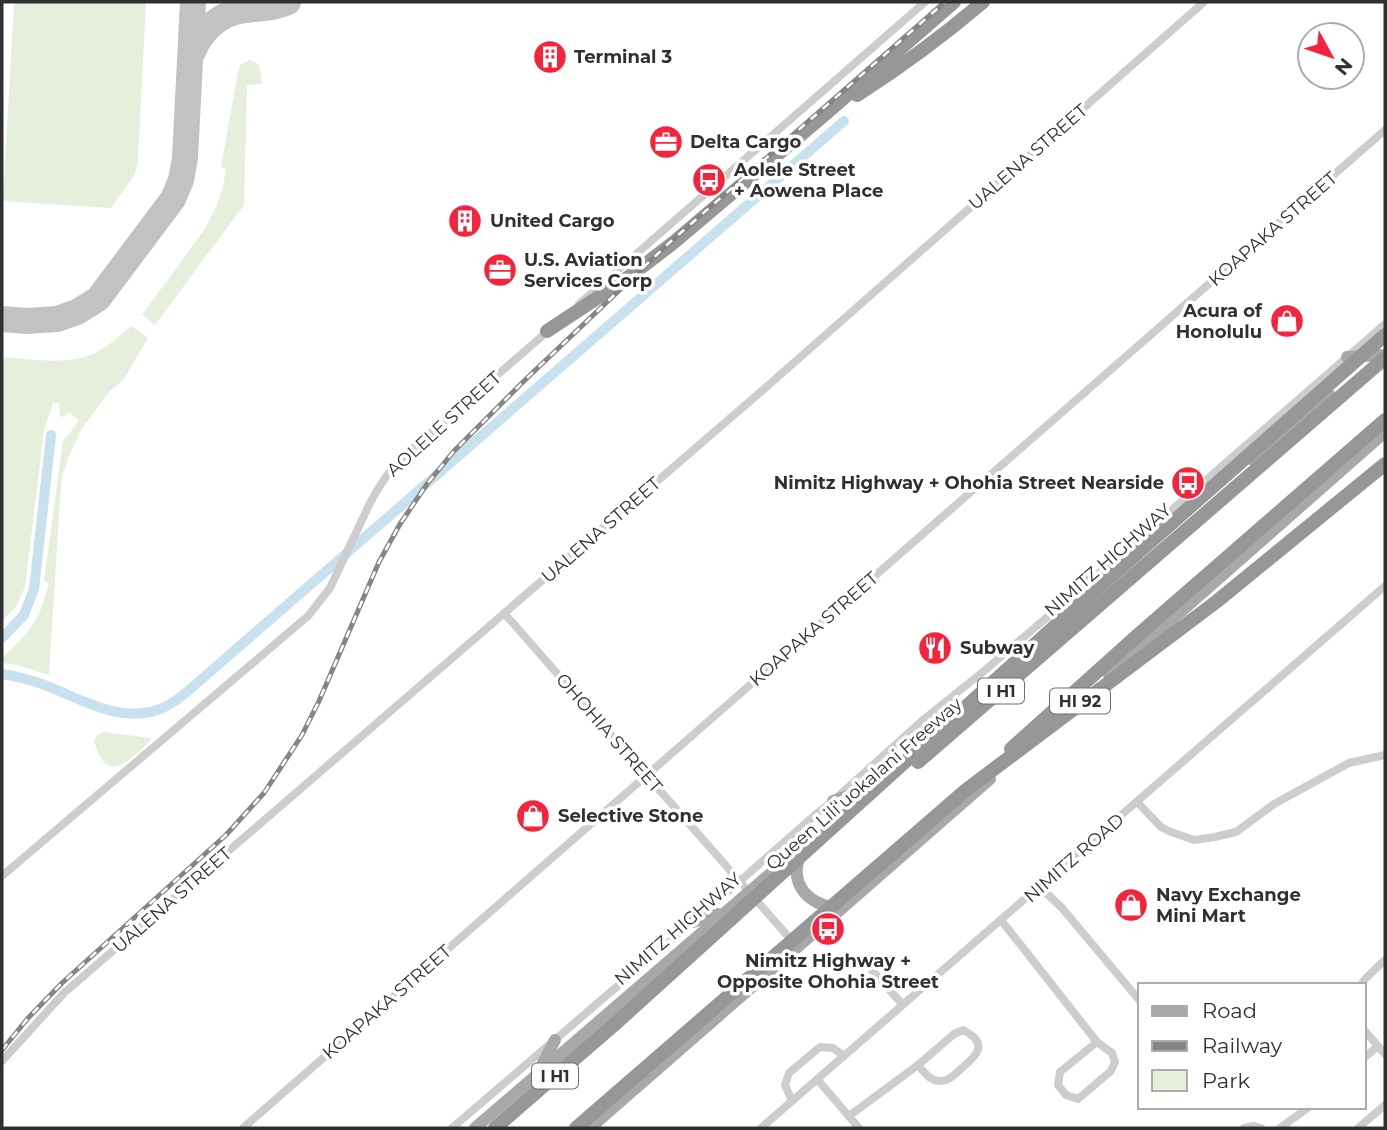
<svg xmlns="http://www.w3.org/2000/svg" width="1387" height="1130" viewBox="0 0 1387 1130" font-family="Montserrat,sans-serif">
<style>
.green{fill:#e6eedc}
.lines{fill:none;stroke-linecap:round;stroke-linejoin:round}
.canal{stroke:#c7e1ef;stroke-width:10}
.taxiway{stroke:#c2c2c2;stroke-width:26}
.street{stroke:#cdcdcd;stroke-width:8}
.primary{stroke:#a8a8a8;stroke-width:12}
.highway{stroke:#979797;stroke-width:14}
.rail-casing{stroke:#858585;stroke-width:5}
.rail{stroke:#fff;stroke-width:2.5;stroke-dasharray:8;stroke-linecap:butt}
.highway-bridge{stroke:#979797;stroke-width:14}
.labels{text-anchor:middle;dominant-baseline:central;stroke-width:7;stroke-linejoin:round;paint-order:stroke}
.shield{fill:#fff;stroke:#6e6e6e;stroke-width:2}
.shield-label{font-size:16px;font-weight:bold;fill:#303030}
.poi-label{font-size:18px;font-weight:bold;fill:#303030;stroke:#fff;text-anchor:start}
.street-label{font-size:18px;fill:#303030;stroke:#fff}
</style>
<rect width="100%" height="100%" fill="#fff"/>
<g class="green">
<polygon points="14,2 146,2 138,160 135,174 111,208 3,201"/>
<path d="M249,60C262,62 261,73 262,84L247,85L244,205L155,325L142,315L205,229L214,211L222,192L226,169L221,167L238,72L241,64Z"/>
<path d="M131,326L148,338L123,380L110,391L82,428L68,458L62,477L60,501L49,675L13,664L2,663V658C31,631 39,622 49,583L44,581L63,440L67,437L79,420L69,412L64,417L60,416L59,403H53L44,430L25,587L15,608L2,621V357C32,359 68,366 95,353C109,346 120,336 131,326Z"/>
<path d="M104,732L150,738L151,739C147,745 140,750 134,756C112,775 102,767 94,741L97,735Z"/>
</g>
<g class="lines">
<g class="canal">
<polyline points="2,638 24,615 34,589 51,435"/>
<path d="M2,674C14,676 27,679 39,683C77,696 118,725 160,709C170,706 179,698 188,691L844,121"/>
</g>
<g class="taxiway">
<path d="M192,54C201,31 219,13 245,10C260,8 273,9 288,2"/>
<polyline points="2,319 26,321 57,319 77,312 98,299 173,199 181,180 185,158 193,2"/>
</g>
<g class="street">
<polyline points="579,304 925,2"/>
<polyline points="504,613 793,942"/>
<polyline points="1138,803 1161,827 1171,832 1194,840 1215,837 1236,832 1274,804 1349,763 1385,755"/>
<path d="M2,876L308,616L330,588L370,503C379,485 390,470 404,456L548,331"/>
<polyline points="1040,887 1062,908 1140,1001"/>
<polyline points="1001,920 1097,1042 1112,1053 1115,1062 1111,1071 1078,1099 1066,1095 1058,1085 1060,1072 1097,1042"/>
<polyline points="872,970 902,1004"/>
<polyline points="1361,985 1366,978 1385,960"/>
<polyline points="1364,1030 1385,1054"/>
<polyline points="1364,1058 1378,1046"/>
<polyline points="2,1061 64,993 764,389 1204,2"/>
<polyline points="817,1079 859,1128"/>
<polyline points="792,1101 785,1085 789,1073 820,1047 833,1048 844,1056"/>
<path d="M849,1116L918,1065L954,1034L963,1030C987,1042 980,1053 963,1067C956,1073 949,1082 940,1081C930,1081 924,1072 918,1065"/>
<polyline points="243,1128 1385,130"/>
<polyline points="452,1128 740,881 814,816 833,801 923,720 984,671 1134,543 1385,324"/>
<polyline points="761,1128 1385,586"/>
<polyline points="1244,1128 1254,1126 1261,1128"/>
<polyline points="1280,1128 1309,1107"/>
<polyline points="1358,1128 1385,1105"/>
</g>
<g class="primary">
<polyline points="1347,357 1381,355"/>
<polyline points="1253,460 1331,396"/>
<polyline points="1089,581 1113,576"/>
<polyline points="1109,675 1385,432"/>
<polyline points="833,801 869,789"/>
<path d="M800,855C789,885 808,904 837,908"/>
<polyline points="693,922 718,914"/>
<polyline points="541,1067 555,1040"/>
<polyline points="475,1128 798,850"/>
<polyline points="590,1128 990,779"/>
</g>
<g class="highway">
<path d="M857,95C901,67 943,36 983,2"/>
<polyline points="547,331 626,279 673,243 823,116 954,2"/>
<polyline points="1011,749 1138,635 1385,420"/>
<polyline points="495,1128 615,1024"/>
</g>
<g class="rail-casing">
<polyline id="rail" points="2,1050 29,1017 62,983 226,835 264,793 302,735 319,701 379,562 400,524 427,484 454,451 526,379 669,243 945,2"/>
</g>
<use href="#rail" class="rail"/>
<g class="highway-bridge">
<polyline points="918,762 1385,358"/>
<polyline points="615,1024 1064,618 1385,335"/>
<polyline points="576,1128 966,790 1216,602 1385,464"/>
</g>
</g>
<defs>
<g id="building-disc" transform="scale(1.75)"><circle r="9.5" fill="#f5233b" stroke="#fff"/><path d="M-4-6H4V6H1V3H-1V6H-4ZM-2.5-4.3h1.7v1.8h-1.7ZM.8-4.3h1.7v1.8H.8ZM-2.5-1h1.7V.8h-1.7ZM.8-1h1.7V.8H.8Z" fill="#fff"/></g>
<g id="office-disc" transform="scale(1.75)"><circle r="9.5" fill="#f5233b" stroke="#fff"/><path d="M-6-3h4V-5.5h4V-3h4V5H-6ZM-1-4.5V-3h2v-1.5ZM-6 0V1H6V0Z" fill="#fff"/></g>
<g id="bus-disc" transform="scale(1.75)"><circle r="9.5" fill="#f5233b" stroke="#fff"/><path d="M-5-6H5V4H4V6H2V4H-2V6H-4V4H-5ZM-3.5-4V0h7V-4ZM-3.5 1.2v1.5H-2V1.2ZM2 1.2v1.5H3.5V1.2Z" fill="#fff"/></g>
<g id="shop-disc" transform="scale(1.75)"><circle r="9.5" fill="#f5233b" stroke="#fff"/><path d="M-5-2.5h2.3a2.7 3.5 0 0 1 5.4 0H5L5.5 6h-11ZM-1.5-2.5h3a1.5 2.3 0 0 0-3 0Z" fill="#fff"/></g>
<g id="restaurant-disc" transform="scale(1.75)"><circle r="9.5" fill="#f5233b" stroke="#fff"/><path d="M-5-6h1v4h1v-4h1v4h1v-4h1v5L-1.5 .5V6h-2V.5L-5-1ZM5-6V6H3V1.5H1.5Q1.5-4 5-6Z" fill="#fff"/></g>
</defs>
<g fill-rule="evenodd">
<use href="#building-disc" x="550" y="57"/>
<use href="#office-disc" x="666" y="142"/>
<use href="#bus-disc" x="709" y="180"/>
<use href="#building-disc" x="465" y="221"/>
<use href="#office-disc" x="500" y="270"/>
<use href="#shop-disc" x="1287" y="321"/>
<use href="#bus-disc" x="1188" y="483"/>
<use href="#restaurant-disc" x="935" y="648"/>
<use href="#shop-disc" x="533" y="816"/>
<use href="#shop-disc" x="1131" y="905"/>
<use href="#bus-disc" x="828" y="929"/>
</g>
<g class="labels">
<g class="shield">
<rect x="978" y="678.5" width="46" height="25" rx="5"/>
<rect x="1050" y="688.5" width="60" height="25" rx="5"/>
<rect x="532" y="1063.5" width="46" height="25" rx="5"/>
</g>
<g class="shield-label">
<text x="1001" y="691">I H1</text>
<text x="1080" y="701">HI 92</text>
<text x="555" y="1076">I H1</text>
</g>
<g class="poi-label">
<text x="574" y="57">Terminal 3</text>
<text x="690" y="142">Delta Cargo</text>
<text x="734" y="170">Aolele Street<tspan x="734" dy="21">+ Aowena Place</tspan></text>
<text x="490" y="221">United Cargo</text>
<text x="524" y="260">U.S. Aviation<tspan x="524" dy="21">Services Corp</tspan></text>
<text x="1262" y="311" text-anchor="end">Acura of<tspan x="1262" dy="21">Honolulu</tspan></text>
<text x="1164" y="483" text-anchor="end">Nimitz Highway + Ohohia Street Nearside</text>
<text x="960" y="648">Subway</text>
<text x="558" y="816">Selective Stone</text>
<text x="1156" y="895">Navy Exchange<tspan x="1156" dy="21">Mini Mart</tspan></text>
<text x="828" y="961" text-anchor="middle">Nimitz Highway +<tspan x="828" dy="21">Opposite Ohohia Street</tspan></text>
</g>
<g class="street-label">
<text transform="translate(1028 157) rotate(-41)">UALENA STREET</text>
<text transform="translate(1273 229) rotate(-41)">KOAPAKA STREET</text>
<text transform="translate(444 424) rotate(-42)">AOLELE STREET</text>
<text transform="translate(601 530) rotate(-41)">UALENA STREET</text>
<text transform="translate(1108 560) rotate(-41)">NIMITZ HIGHWAY</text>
<text transform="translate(814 629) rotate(-41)">KOAPAKA STREET</text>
<text transform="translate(609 733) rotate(49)">OHOHIA STREET</text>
<text transform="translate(864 784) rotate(-41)">Queen Liliʻuokalani Freeway</text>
<text transform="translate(1074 858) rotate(-41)">NIMITZ ROAD</text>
<text transform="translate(172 900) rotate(-41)">UALENA STREET</text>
<text transform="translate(678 929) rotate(-41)">NIMITZ HIGHWAY</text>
<text transform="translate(387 1002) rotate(-41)">KOAPAKA STREET</text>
</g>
</g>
<rect width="1387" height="1130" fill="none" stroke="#303030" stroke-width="7"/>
<rect x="1138" y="983" width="228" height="126" fill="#ffffff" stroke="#acacac" stroke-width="2"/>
<rect x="1152" y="1006" width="35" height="10" fill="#a8a8a8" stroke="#acacac" stroke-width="2"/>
<text x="1202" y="1018" font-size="21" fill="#303030">Road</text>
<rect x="1152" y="1041" width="35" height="10" fill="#858585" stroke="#acacac" stroke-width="2"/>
<text x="1202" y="1053" font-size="21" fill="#303030">Railway</text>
<rect x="1152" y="1070" width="35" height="21" fill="#e6eedc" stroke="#acacac" stroke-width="2"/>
<text x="1202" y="1088" font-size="21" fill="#303030">Park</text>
<g transform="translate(1331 56) rotate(130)"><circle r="33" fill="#ffffff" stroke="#acacac" stroke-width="2"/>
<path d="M0-5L12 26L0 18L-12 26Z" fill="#f5233b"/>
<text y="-10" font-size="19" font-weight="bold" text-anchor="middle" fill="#303030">N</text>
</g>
</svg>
